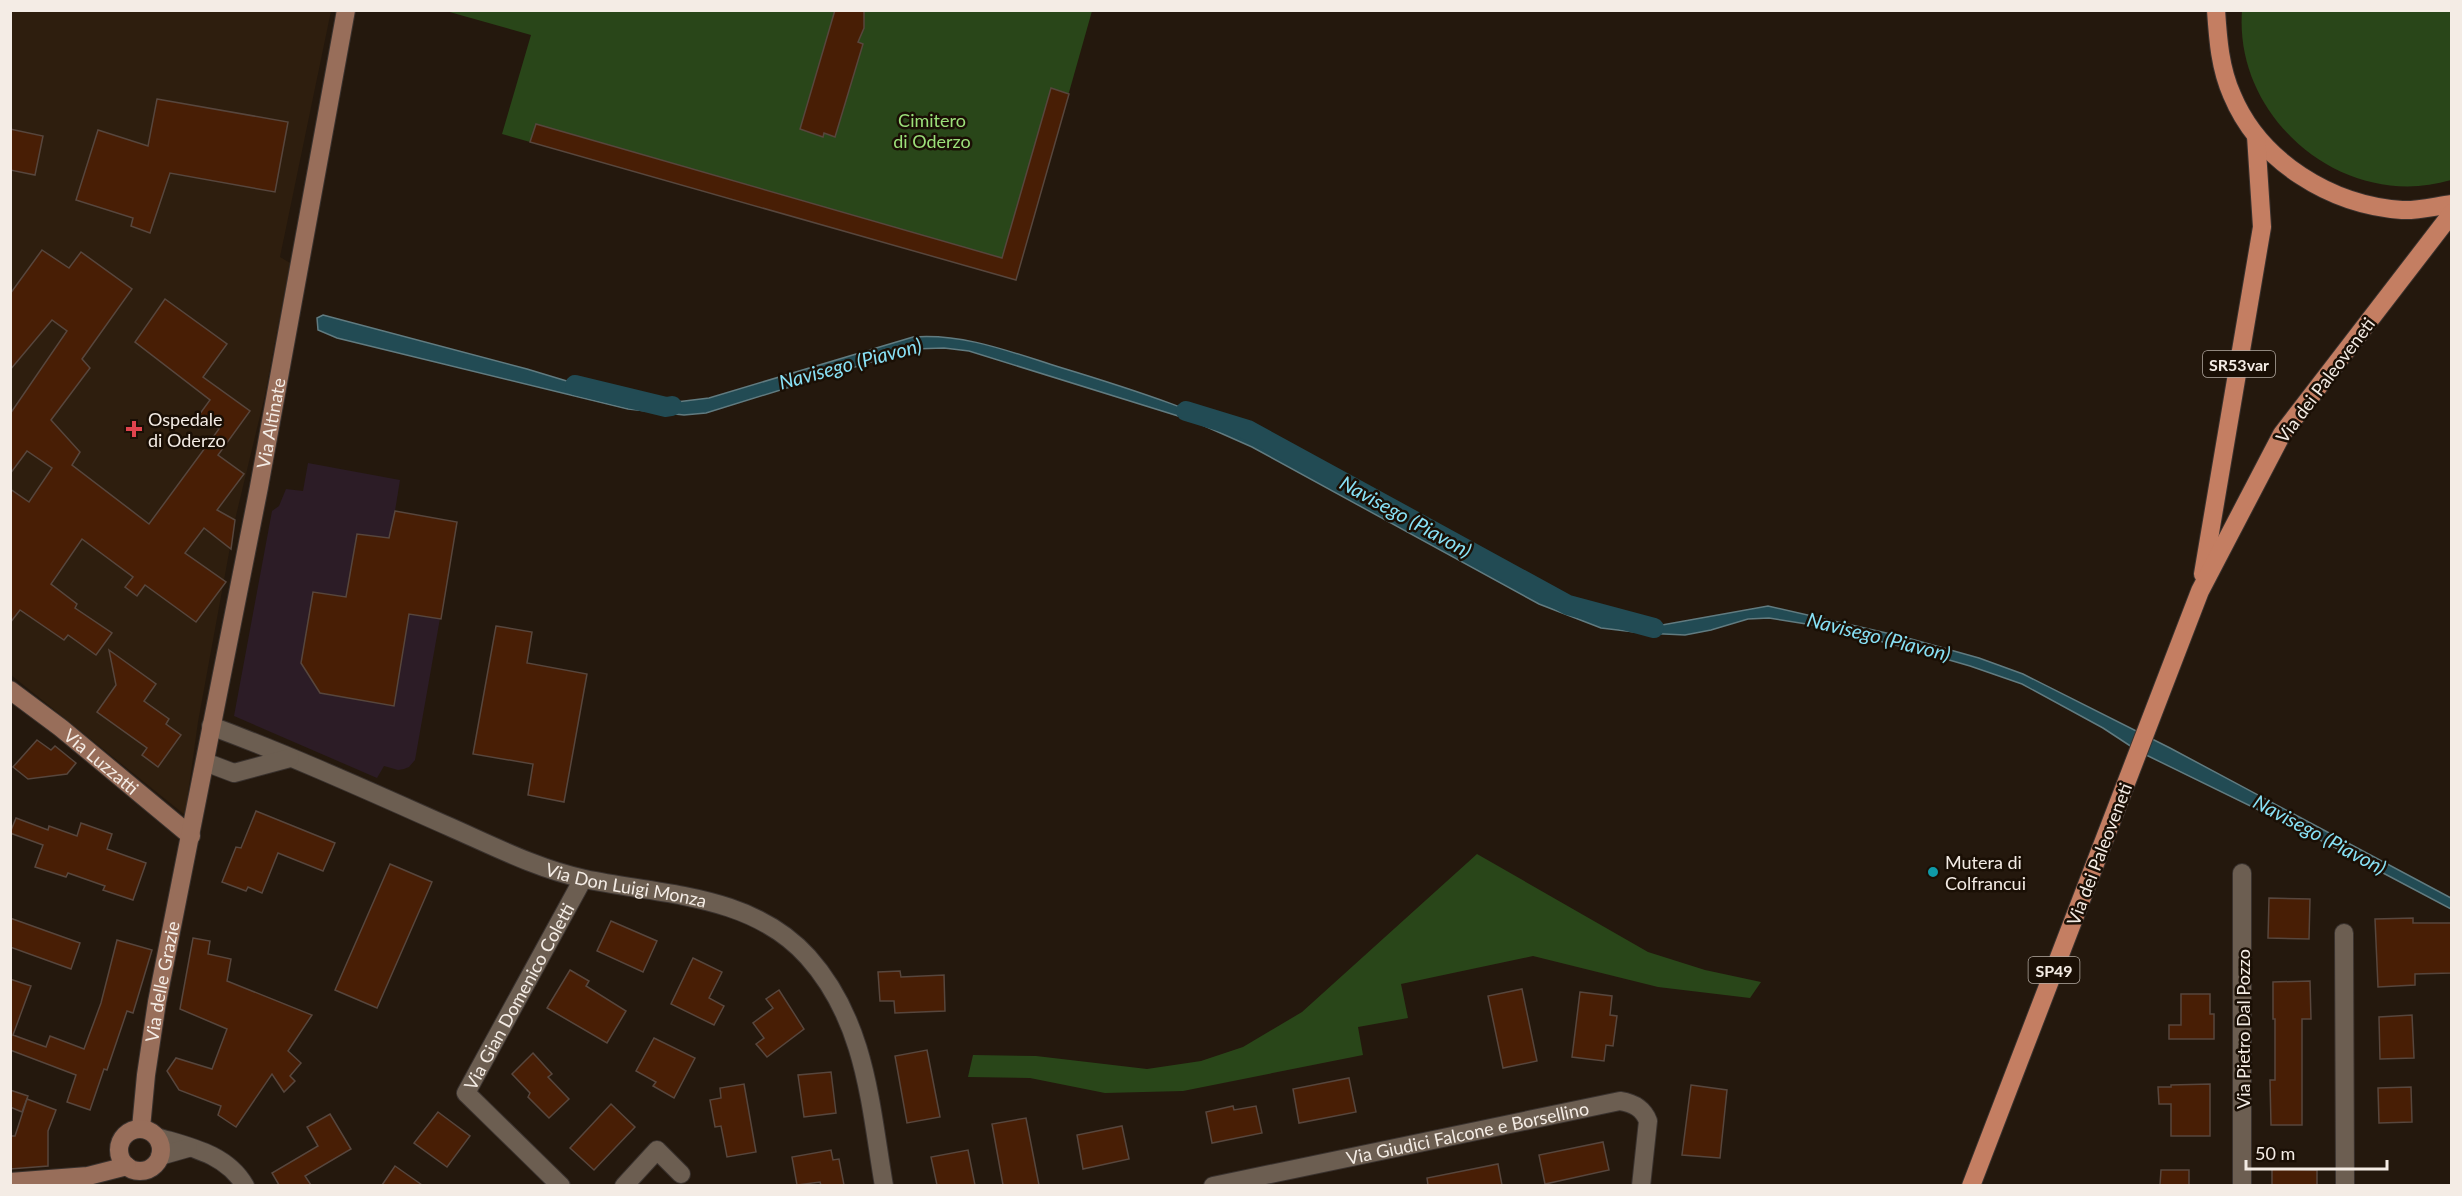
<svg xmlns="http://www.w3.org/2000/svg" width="2462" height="1196" viewBox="0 0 2462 1196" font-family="Lato,sans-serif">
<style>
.built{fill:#2e1e0e}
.education{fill:#2c1c26}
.green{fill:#294619}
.water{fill:#224b54;stroke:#617b80;stroke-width:1.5}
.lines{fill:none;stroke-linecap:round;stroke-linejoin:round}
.canal{stroke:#224b54;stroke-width:20}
.building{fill:#481e05;stroke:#57463d;stroke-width:1.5}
.street-casing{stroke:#3a322e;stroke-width:20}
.secondary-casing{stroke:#3a322e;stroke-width:20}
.primary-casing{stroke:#3a322e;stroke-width:20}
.street{stroke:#6c5e51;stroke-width:18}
.secondary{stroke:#986e5a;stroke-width:18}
.primary{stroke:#c47e62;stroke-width:18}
.health-dot{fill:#e0444e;stroke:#1a0f05;stroke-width:2}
.culture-dot{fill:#0f9aa8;stroke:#1a0f05;stroke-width:2}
.labels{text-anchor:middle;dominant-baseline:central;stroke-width:5;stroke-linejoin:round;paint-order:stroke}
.shield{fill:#1a0f05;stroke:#b3aaa2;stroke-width:1.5}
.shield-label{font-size:16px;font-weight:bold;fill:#f4ece5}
.park-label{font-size:18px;fill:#9ce07a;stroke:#1a0f05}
.street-label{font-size:18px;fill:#f4ece5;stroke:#1a0f05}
.poi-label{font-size:18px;fill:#f4ece5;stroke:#1a0f05;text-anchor:start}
.water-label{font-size:20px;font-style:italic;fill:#88e1f6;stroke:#1a0f05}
</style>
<rect width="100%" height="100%" fill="#24180d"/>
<polygon class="built" points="10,11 331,11 280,257 290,263 265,395 235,520 198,722 185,815 11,675"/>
<polygon class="education" points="308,463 400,480 395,511 457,522 415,760 409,767 404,769 398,770 384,766 377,778 234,716 272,511 279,506 286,489 303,491"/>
<g class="green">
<polygon points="446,11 1092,11 1016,280 502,134 531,35"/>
<path d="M2242,11H2451V180C2345,212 2234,120 2242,11Z"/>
<polygon points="1477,854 1648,952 1705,970 1761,982 1750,998 1658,987 1533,956 1401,984 1408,1018 1358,1027 1363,1055 1183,1091 1105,1093 1030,1078 968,1077 973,1055 1036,1056 1147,1069 1201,1061 1243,1047 1302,1012"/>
</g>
<path class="water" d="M323,315L527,369L633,401L660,404L709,398L913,337C963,333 1011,352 1059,367C1135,390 1208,414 1280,450C1379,500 1473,559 1572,609L1616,621L1662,625L1768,606L1904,637L1979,658L2023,674L2170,748L2451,898V909L2332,846L2138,751L2103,728L2022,684L1970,666L1911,649L1819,626L1769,618L1748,619L1711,630L1685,635L1643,633L1601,628L1539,604L1252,447L1191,420L969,351L944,348L913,349L706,413L684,415L628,409L337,338L318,330L317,318Z"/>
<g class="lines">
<g class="canal">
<polyline points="575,385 666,407 672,406"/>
<polyline points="1186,411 1248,430 1568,605 1654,628"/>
</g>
</g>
<g class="building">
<polygon points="835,10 864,10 864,28 858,42 863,44 835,137 824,133 823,137 800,129"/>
<polygon points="1051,88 1069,94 1016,280 530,142 536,124 1002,258"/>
<polygon points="157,99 288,122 275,192 170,173 150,233 131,226 133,218 76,200 98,130 148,146"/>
<polygon points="10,129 43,136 35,175 10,170"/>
<polygon points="42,250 69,268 81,252 132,289 82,359 90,368 51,420 80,452 72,465 149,524 219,429 199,415 210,400 135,342 165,299 227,344 203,377 250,411 218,455 244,474 217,510 235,520 231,549 204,528 185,553 226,582 196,622 145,585 137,596 125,587 133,577 82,539 51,584 77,604 75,608 112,633 96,655 68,635 64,640 20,610 10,623 10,489 29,502 52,468 27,451 10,474 10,414 67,331 52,320 10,370 10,294"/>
<polygon points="395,511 457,522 441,619 409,614 394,706 320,693 301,663 313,592 346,597 357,534 389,538"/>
<polygon points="496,626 532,632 527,663 587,674 564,802 528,795 533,764 473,754"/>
<polygon points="109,650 156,684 144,701 169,719 166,724 181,735 158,767 142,755 147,748 97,712 116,685"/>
<polygon points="37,740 51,750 55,746 76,763 67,774 28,779 13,767"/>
<polygon points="256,811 335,843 323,871 278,853 262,893 248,887 246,891 222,882 236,847 241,848"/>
<polygon points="16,818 48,830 49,826 77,836 81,823 112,834 107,849 146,863 133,900 103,890 105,886 68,873 66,877 35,867 43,845 10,833"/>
<polygon points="390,864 432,882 377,1008 335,990"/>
<polygon points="2269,898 2310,899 2309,939 2268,938"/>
<polygon points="10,918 80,943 71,969 10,947"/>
<polygon points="2413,918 2413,923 2451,923 2451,973 2415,974 2415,985 2378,987 2375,919"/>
<polygon points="611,921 657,941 643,972 597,951"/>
<polygon points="193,938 210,941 208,954 231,959 227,981 312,1015 288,1051 301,1063 290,1076 295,1081 284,1092 272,1074 236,1127 218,1115 221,1106 179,1090 167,1071 176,1058 212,1069 227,1029 180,1009"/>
<polygon points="117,940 152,950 133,1013 127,1011 107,1070 104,1069 90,1110 67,1102 76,1075 10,1050 10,979 31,986 13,1035 46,1047 50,1036 84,1049 101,1003"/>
<polygon points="693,958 722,972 709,998 724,1006 714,1025 671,1004"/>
<polygon points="570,970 589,981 586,986 626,1011 607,1043 547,1008"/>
<polygon points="900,971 901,977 944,975 945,1011 895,1013 894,1001 880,1001 878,972"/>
<polygon points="2310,981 2311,1019 2302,1019 2302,1125 2271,1125 2270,1080 2275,1080 2275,1019 2273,1019 2273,982"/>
<polygon points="1522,989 1537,1061 1503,1068 1488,996"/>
<polygon points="779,990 804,1029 767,1057 756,1044 764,1038 753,1023 773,1008 766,999"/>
<polygon points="1580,992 1612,996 1610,1015 1617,1016 1613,1046 1606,1045 1604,1061 1572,1057"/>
<polygon points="2181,994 2210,994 2210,1014 2214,1014 2214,1039 2169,1039 2169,1025 2181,1025"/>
<polygon points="2412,1015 2414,1058 2380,1059 2379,1017"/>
<polygon points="654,1038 695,1058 674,1098 653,1086 656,1082 636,1071"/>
<polygon points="927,1050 940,1117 907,1123 895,1056"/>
<polygon points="533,1053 552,1074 548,1077 569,1099 549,1118 528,1097 530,1093 512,1074"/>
<polygon points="831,1072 836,1113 804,1117 798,1075"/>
<polygon points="1349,1078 1356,1112 1299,1123 1293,1089"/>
<polygon points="744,1084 756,1152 727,1157 721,1126 715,1127 710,1100 721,1098 720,1088"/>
<polygon points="2210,1084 2210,1136 2171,1136 2171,1104 2159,1104 2158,1087 2171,1087 2171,1085"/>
<polygon points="1691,1085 1727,1090 1720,1158 1682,1155"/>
<polygon points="2411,1087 2412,1122 2379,1123 2378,1088"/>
<polygon points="10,1090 28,1096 22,1112 10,1107"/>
<polygon points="27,1099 56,1110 48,1131 48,1166 10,1169 10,1136 15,1136"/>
<polygon points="611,1104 635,1127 594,1170 570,1148"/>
<polygon points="1233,1106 1234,1110 1256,1106 1262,1133 1212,1143 1206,1112"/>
<polygon points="438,1112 470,1136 447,1167 414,1143"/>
<polygon points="330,1114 351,1149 305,1176 311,1185 279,1185 272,1173 318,1146 307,1127"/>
<polygon points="1026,1118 1039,1185 1003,1185 992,1124"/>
<polygon points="1122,1126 1129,1159 1083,1169 1077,1135"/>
<polygon points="1603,1142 1609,1170 1545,1184 1539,1155"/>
<polygon points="831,1150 833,1160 839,1159 844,1185 821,1185 820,1182 797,1185 792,1157"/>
<polygon points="968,1150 975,1185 937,1185 931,1157"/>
<polygon points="1498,1164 1502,1185 1428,1185 1427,1178"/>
<polygon points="395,1166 422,1185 382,1185"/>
<polygon points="2272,1169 2317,1170 2317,1185 2272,1185"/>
<polygon points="2161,1170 2189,1170 2189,1185 2160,1185"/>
</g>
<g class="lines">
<g class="street-casing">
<g id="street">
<path id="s1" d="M211,726C292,756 371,792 450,827C493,846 538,869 585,879C661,895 752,894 808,957C866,1022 870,1104 884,1186"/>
<polyline points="205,762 234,773 290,758"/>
<polyline points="2242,873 2242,1186"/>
<polyline points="2344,933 2345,1186"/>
<path d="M157,1137C190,1147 227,1154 245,1186"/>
<polyline points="160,1156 188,1148"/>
<path id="s2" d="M561,1186L466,1093L583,879"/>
<polyline points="624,1186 657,1150 681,1174"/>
<path id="s3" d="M1213,1186L1620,1101C1633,1103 1643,1108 1648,1121L1641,1186"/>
</g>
</g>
<g class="secondary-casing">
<g id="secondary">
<path id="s4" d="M10,690L61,728L191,836"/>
<path id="s5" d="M141,1128L146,1075L157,1002L259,487L346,10"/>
<circle cx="140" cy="1150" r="21"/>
<polyline points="10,1182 88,1176 127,1166"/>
</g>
</g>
<g class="primary-casing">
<g id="primary">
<path d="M2216,10C2218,40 2220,68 2232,95C2260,162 2331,205 2402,210C2417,211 2436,206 2452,204"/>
<polyline points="2203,574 2262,227 2256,136"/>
<polyline points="1971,1186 2200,591 2282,434 2452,213"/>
</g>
</g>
<use href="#street" class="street"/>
<use href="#secondary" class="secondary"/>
<use href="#primary" class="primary"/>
</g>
<path class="health-dot" d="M131 420h6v6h6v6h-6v6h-6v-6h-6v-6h6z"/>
<circle class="culture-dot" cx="1933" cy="872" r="6"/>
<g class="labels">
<g class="shield">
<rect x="2203" y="351" width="72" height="26" rx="4.5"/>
<rect x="2028.5" y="957" width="51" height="26" rx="4.5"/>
</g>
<g class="shield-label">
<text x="2239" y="364">SR53var</text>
<text x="2054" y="970">SP49</text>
</g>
<g class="park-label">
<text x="932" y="120">Cimitero<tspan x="932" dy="21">di Oderzo</tspan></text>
</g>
<g class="street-label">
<text transform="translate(2325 380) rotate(-53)">Via dei Paleoveneti</text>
<text stroke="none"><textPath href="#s5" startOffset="717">Via Altinate</textPath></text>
<text stroke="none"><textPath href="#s4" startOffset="116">Via Luzzatti</textPath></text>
<text transform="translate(2099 854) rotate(-69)">Via dei Paleoveneti</text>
<text stroke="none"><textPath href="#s1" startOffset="446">Via Don Luigi Monza</textPath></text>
<text stroke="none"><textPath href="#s5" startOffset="148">Via delle Grazie</textPath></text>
<text stroke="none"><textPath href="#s2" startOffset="243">Via Gian Domenico Coletti</textPath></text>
<text transform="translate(2243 1029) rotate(-90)">Via Pietro Dal Pozzo</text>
<text stroke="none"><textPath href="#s3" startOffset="260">Via Giudici Falcone e Borsellino</textPath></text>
</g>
<g class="poi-label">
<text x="148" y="419">Ospedale<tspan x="148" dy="21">di Oderzo</tspan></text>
<text x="1945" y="862">Mutera di<tspan x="1945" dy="21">Colfrancui</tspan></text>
</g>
<g class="water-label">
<text transform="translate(850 363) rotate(-15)">Navisego (Piavon)</text>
<text transform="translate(1406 516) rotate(29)">Navisego (Piavon)</text>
<text transform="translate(1879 636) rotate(14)">Navisego (Piavon)</text>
<text transform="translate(2320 834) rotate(28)">Navisego (Piavon)</text>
</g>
</g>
<rect width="2462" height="1196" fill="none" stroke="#f4ece5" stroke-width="24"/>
<path d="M2246 1160v9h141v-9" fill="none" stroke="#f4ece5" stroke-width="3"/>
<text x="2255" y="1160" font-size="18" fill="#f4ece5" stroke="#1a0f05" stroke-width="4.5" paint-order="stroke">50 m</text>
</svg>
